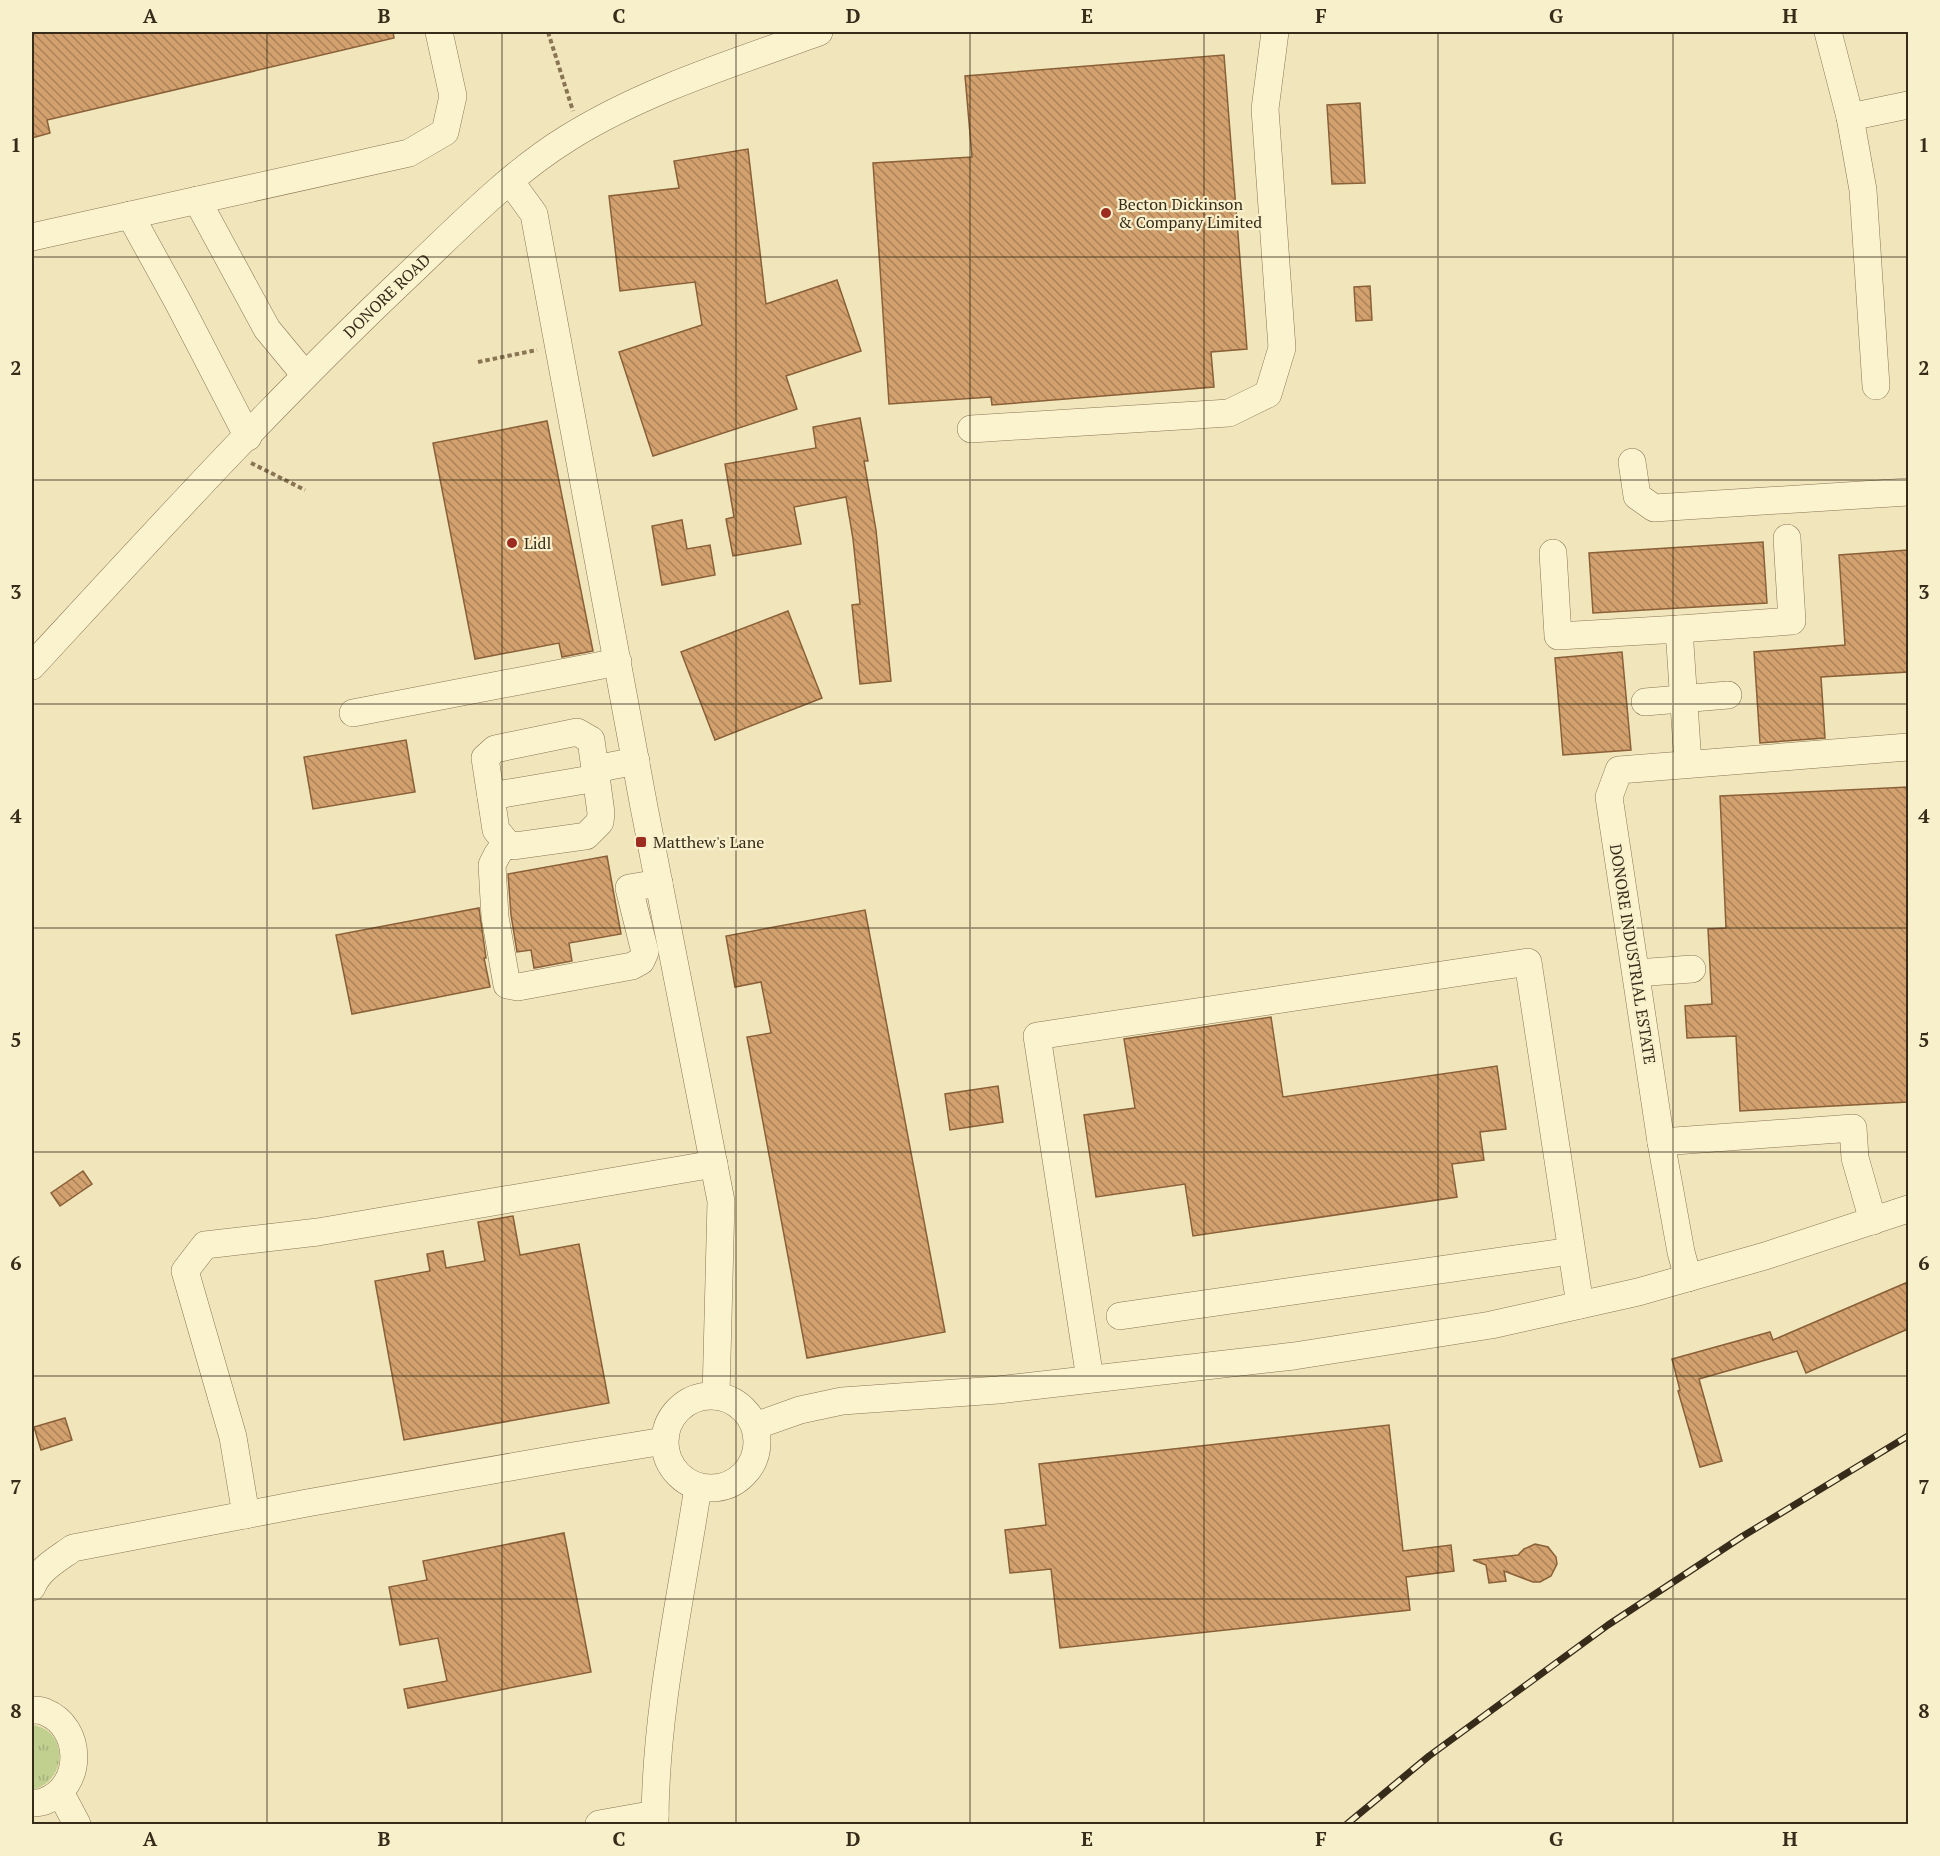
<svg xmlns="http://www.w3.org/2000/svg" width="1940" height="1856" viewBox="0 0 1940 1856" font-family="'PT Serif',serif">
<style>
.grass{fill:url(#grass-tufts)}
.building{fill:url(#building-back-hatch);stroke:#8a6038;stroke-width:1.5}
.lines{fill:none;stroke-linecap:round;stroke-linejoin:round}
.minor-casing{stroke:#897554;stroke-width:28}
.path{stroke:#897554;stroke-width:4;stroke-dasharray:4.5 3;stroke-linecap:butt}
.minor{stroke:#fbf2ce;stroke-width:27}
.rail-casing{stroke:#372b1a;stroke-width:7}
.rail{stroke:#f8efcb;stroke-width:4.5;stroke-dasharray:14;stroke-linecap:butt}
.grid{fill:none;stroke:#372b1a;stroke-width:1.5;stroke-opacity:0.55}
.poi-dot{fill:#9c2b20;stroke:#f8efcb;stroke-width:2}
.labels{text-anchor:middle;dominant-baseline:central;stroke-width:4.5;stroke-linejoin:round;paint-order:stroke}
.poi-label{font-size:16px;fill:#372b1a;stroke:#f8efcb;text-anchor:start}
.street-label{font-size:16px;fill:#372b1a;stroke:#f8efcb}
.neatline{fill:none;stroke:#372b1a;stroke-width:2}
.grid-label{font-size:20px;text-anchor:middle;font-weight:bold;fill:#372b1a}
</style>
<defs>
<pattern id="grass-tufts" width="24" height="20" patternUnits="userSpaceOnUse" patternTransform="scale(1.5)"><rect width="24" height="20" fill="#c1cf8f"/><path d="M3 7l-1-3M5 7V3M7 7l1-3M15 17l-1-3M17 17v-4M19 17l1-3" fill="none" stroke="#a6b27b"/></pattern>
<pattern id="building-back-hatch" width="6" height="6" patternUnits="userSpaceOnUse" patternTransform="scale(1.5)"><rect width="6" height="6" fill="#d2a16e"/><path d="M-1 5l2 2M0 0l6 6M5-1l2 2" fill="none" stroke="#ab835a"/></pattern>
</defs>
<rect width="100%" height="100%" fill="#f1e6bb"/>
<path class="grass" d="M32,1725C69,1730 68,1781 32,1790Z"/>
<g class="building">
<polygon points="32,32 393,32 394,38 47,120 50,133 32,138"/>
<polygon points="1224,55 1247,349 1211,352 1214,387 992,405 991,397 889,404 873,163 972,157 965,76"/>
<polygon points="1360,103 1365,183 1332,184 1327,105"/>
<polygon points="748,149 766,304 837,280 861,351 786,376 797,409 653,456 619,352 702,325 695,282 620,291 609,196 679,188 674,161"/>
<polygon points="1370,286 1372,320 1356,321 1354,287"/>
<polygon points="860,418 868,461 864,461 876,530 891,681 860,684 852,605 860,604 853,539 846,497 794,507 801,544 733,556 726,519 734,517 725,464 816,448 813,427"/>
<polygon points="547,421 593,651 562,657 559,643 475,659 433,443"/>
<polygon points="682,520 687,549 710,545 715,575 662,585 652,526"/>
<polygon points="1763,542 1767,603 1593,613 1589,553"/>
<polygon points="1908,550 1908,672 1821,677 1825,738 1760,743 1754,652 1845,645 1839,555"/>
<polygon points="788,611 822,698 715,740 681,652"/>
<polygon points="1622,652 1631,750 1563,755 1555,658"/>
<polygon points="406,740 415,792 313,809 304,757"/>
<polygon points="1908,787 1908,1102 1740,1111 1736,1036 1687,1038 1685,1006 1712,1004 1708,929 1726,928 1720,796"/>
<polygon points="607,856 621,934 569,943 572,961 534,968 531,950 517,952 511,915 508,874"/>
<polygon points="479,908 486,958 484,958 490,987 352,1014 336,935"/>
<polygon points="865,910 945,1332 807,1358 747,1037 771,1033 761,982 735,987 726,936"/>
<polygon points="1271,1017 1283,1097 1497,1066 1506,1129 1480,1132 1484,1160 1452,1164 1457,1197 1193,1236 1185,1184 1096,1197 1084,1115 1135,1108 1124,1039"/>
<polygon points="998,1086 1003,1122 950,1130 945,1094"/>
<polygon points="83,1171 92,1184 60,1206 51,1193"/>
<polygon points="513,1216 520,1255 579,1244 609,1403 404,1440 375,1281 430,1271 427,1254 443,1251 446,1268 485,1261 478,1222"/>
<polygon points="1908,1282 1908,1329 1806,1373 1797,1351 1699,1379 1722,1461 1700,1467 1678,1391 1680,1390 1672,1359 1770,1332 1773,1340"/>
<polygon points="65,1418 72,1440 41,1450 34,1427"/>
<polygon points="1389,1425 1403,1551 1451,1545 1454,1571 1406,1577 1410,1610 1060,1648 1051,1569 1010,1573 1005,1530 1046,1525 1039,1464"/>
<polygon points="564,1533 591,1672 408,1708 404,1689 447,1681 438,1638 400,1645 389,1587 427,1580 423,1561"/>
<polygon points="1535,1544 1548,1547 1556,1557 1557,1564 1551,1576 1540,1582 1533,1582 1504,1571 1506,1581 1489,1583 1486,1565 1473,1560 1518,1555 1524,1549"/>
</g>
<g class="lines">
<g class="minor-casing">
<g id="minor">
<polyline points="1828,32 1850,117 1863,190 1876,386"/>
<polyline points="1850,117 1908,105"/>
<polyline points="510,181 534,214 644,807 721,1201 716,1396"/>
<polyline points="197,200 267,329 305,375"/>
<polyline points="130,215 178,302 248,437"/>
<polyline points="32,237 409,153 445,132 453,96 439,32"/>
<polyline points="971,429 1229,413 1268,394 1282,348 1265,109 1275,32"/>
<polyline points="1632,462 1637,496 1654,508 1908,492"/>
<polyline points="1553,553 1558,636 1679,629 1688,764"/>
<polyline points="1679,629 1792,621 1787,538"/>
<path id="s1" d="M32,666C153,535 274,402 404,279C455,231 508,175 568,138C645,90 734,63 819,32"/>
<polyline points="1645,702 1728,695"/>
<polyline points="353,713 618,662"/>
<polyline points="595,769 591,740 577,732 495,749 485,758 496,830 506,842 514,846 586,836 600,822 601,813 595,769 636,761"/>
<polyline points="491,796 597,778"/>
<polyline points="506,842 497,855 492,865 495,917 507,985 518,987 632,966 641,961 645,952 629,888 659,883"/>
<polyline points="1636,973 1692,969"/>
<polyline points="1661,1142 1681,1252 1688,1278"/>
<polyline points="1873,1221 1855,1158 1853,1128 1661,1142 1609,797 1619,770 1908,747"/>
<polyline points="1120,1316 1571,1251"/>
<polyline points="1090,1379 1037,1036 1528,962 1580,1305"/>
<circle cx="711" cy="1442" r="46"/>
<polyline points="755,1426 800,1410 842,1401 998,1390 1294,1356 1491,1325 1638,1292 1765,1256 1908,1209"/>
<polyline points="246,1515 233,1437 185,1271 205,1245 318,1232 714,1164"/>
<path d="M32,1587C39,1569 58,1559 73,1548L307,1503L567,1457L664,1441"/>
<path d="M32,1710C36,1710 42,1710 45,1712C83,1727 84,1786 45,1801C41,1803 36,1803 32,1803"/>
<polyline points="60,1792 77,1824"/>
<polyline points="599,1824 655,1814"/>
<path d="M655,1824C655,1711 681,1599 698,1487"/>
</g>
</g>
<g class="path">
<polyline points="548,32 573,111"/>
<polyline points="478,362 537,350"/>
<polyline points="251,463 305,490"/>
</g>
<use href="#minor" class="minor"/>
<g class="rail-casing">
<polyline id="rail" points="1347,1824 1429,1756 1608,1625 1743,1536 1908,1436"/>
</g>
<use href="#rail" class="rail"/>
</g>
<path class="grid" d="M267,32V1824M502,32V1824M736,32V1824M970,32V1824M1204,32V1824M1438,32V1824M1673,32V1824M32,257H1908M32,480H1908M32,704H1908M32,928H1908M32,1152H1908M32,1376H1908M32,1599H1908"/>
<g class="poi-dot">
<circle cx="1106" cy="213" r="6"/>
<circle cx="512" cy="543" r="6"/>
<rect x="635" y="836" width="12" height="12" rx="3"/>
</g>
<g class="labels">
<g class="poi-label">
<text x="1118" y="204">Becton Dickinson<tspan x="1118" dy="18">&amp; Company Limited</tspan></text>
<text x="524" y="543">Lidl</text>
<text x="653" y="842">Matthew's Lane</text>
</g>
<g class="street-label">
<text stroke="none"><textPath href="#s1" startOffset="513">DONORE ROAD</textPath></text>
<text transform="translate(1633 954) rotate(81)">DONORE INDUSTRIAL ESTATE</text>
</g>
</g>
<rect width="1940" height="1856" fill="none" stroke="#f8efcb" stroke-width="66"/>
<rect x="33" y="33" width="1874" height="1790" class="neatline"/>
<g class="grid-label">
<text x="150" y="23">A</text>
<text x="384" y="23">B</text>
<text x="619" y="23">C</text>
<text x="853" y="23">D</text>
<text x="1087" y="23">E</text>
<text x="1321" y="23">F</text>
<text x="1556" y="23">G</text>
<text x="1790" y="23">H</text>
<text x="16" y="152">1</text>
<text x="1924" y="152">1</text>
<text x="16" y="375">2</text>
<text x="1924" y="375">2</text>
<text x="16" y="599">3</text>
<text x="1924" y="599">3</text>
<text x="16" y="823">4</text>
<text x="1924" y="823">4</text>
<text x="16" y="1047">5</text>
<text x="1924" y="1047">5</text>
<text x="16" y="1270">6</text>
<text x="1924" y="1270">6</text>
<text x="16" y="1494">7</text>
<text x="1924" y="1494">7</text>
<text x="16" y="1718">8</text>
<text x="1924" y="1718">8</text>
<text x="150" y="1846">A</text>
<text x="384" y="1846">B</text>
<text x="619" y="1846">C</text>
<text x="853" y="1846">D</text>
<text x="1087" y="1846">E</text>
<text x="1321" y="1846">F</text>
<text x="1556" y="1846">G</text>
<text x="1790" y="1846">H</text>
</g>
</svg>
